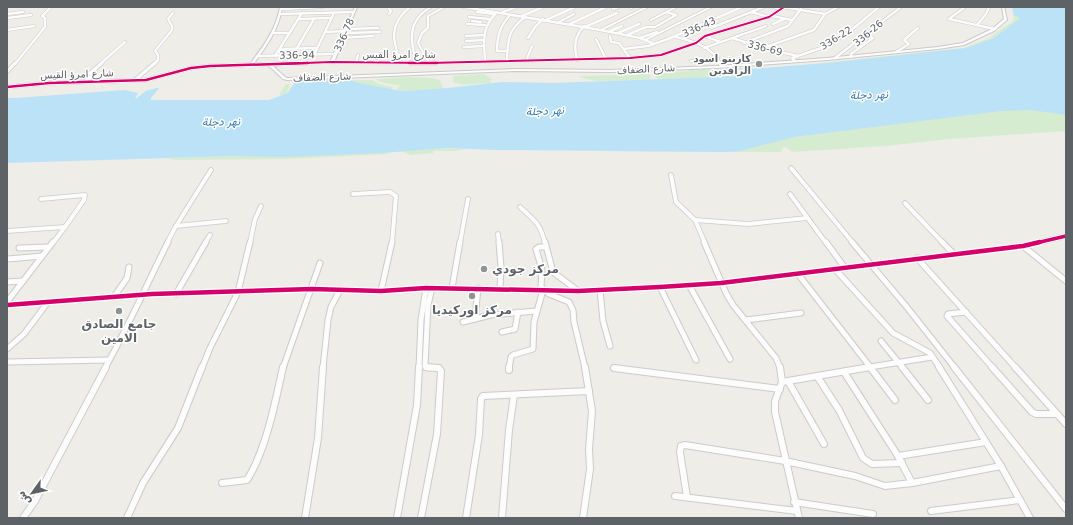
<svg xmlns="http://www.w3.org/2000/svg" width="1073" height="525" viewBox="0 0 1073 525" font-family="'DejaVu Sans',Vazirmatn,sans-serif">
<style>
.green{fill:#d6ecd1}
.water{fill:#bce2f8}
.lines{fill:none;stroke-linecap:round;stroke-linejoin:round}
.street-far4-casing{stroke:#cbcbca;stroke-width:3.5}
.street-far3-casing{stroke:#cbcbca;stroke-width:4.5}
.street-far2-casing{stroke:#cbcbca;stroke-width:5.5}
.street-far1-casing{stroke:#cbcbca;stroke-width:7}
.street-casing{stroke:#cbcbca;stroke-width:8}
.secondary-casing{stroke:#c9cac9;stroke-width:2}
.street-far4{stroke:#fcfcfc;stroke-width:2.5}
.street-far3{stroke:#fcfcfc;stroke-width:3}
.street-far2{stroke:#fcfcfc;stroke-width:4}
.street-far1{stroke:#fcfcfc;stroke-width:5}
.street{stroke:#fcfcfc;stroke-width:6}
.secondary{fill:#fcfcfc;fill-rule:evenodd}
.cycleway-far3-casing{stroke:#fff;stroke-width:3.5}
.cycleway-far2-casing{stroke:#fff;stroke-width:4}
.cycleway-far1-casing{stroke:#fff;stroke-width:5.5}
.cycleway-casing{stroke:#fff;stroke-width:7}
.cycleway-far3{stroke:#d6006c;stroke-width:2}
.cycleway-far2{stroke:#d6006c;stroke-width:2.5}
.cycleway-far1{stroke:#d6006c;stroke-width:3.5}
.cycleway{stroke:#d6006c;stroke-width:4.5}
.poi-dot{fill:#909394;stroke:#fff;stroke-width:1.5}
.labels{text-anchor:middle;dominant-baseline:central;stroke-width:3;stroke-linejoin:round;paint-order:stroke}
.far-street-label{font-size:10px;fill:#5d6267;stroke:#fff}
.far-poi-label{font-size:10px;font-weight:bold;fill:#5d6267;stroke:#fff;text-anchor:end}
.far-water-label{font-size:11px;font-style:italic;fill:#367ab3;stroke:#fff}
.poi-label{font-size:12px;font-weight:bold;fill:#5d6267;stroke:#fff}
</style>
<rect width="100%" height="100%" fill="#eeede8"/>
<g class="green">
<polygon points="1012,7 1019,17 1022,18 1012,28 977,47 754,77 596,81 579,77 581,76 617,75 619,74 618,72 621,72 623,75 640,74 641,71 646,71 644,74 649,74 651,77 647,80 658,80 653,73 689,71 691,68 694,69 694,71 701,70 701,68 707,70 738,68 753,69 784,67 963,48 987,39 1012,22 1014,19"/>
<polygon points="484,74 492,79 490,81 491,83 484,84 484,83 462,85 463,84 454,83 453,76"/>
<polygon points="408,77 431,78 440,80 443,89 397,91 303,100 112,103 124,90 138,93 135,98 137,98 146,91 157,88 159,88 151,98 151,100 269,100 281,97 280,93 286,84 290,84 286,94 295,82 305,81 372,80 379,84 393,87 392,89 396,91 397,88 402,86 381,82 376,79"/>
<polygon points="1024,108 1066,112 1066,131 950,139 885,146 792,152 786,147 782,148 782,151 780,152 598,151 598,148"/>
<polygon points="437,148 466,149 455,151 434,151 433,153 411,155 401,151"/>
<polygon points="385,152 389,154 285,159 175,160 166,158"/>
</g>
<polygon class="water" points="1012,7 1066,7 1066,115 1031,110 1001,111 794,137 740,151 726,152 495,150 446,148 383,153 281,157 233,156 7,163 7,98 16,98 124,90 138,93 135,98 137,98 146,91 157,88 159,88 151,98 151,100 269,100 288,93 295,82 351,80 358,83 402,91 448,88 502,82 553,83 747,76 748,75 747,70 749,69 828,63 966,48 992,39 1017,21 1020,18 1014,15"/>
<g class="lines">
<g class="street-far4-casing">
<g id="street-far4">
<polyline points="388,7 391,11 389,14"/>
<polyline points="464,7 595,29 640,38 654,44"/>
<polyline points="773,7 781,9"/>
<polyline points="783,7 825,14"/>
<polyline points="965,7 949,19 995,29"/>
<polyline points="631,8 633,7"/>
<polyline points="281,9 323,7"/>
<polyline points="613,9 619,7"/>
<polyline points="477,12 494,14"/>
<polyline points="751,12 769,17"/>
<polyline points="501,13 516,7"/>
<polyline points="7,14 23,12"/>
<polyline points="281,14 354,12"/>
<polyline points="522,16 543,7"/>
<polyline points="772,16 792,20"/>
<polyline points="469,17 490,19"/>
<polyline points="7,18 31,15"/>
<polyline points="299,19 331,18"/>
<polyline points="546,20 575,7"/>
<polyline points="651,20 676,7"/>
<polyline points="472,21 481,22"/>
<polyline points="559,22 574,14"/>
<polyline points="467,24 485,25"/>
<polyline points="570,24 606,7"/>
<polyline points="773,24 784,19"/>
<polyline points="977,25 986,14 989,7"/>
<polyline points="585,27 617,13"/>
<polyline points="711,28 764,7"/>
<polyline points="347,29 378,28"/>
<polyline points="7,30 34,26"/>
<polyline points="601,30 647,7"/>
<polyline points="610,31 622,26"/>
<polyline points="325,32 346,31"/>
<polyline points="273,33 290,33"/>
<polyline points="345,33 380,32"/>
<polyline points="618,33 639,24"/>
<polyline points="627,35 646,27 655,27 676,15 666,12"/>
<polyline points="466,36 483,35"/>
<polyline points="610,36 611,42 619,43 630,58"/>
<polyline points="705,36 720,42"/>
<path d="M676,37C692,41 714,47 720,64"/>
<polyline points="343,38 373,36"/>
<polyline points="528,38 535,27 543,19"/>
<polyline points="640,38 657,32"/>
<polyline points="732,38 767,49 798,56"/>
<polyline points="596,39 606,59"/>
<polyline points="645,40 711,7"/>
<polyline points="466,41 484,40"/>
<polyline points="744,43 788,26 801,9"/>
<polyline points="464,47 484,46"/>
<polyline points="297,48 314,19"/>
<polyline points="704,48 766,26"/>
<polyline points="763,48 814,30 825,14 838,7"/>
<polyline points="280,49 317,48"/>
<polyline points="623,49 648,46 668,39 742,7"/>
<path d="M507,51H497C497,36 500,26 510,15"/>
<polyline points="896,52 909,44 904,40 918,28"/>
<polyline points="314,55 334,13"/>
<polyline points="258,56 335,54"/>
<polyline points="275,56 302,13"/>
<polyline points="851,57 851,54 873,38 866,35"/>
<polyline points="835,58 901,7"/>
<path d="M577,60C574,46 574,37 584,26"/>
<path d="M507,61C508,40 507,31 525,17"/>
<polyline points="526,61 532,46"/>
<polyline points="691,61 718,58"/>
<polyline points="795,61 792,58 827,46 849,32 879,7"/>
<polyline points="356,62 358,55"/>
<path d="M485,62C484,41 481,28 497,12"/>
<path d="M401,63C392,40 389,24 410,7"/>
<path d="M417,63C409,40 408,20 431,7"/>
<polyline points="429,63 418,43 422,33 428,28 428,16 444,7"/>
<polyline points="15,64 45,27 45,18 42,16 51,7"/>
<polyline points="100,64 125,42"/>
<polyline points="154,64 158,60 158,55 155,51 172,30 172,26 168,19 173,13"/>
<polyline points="277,64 332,62 429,63 630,58 661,55 696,43 705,36 769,17 784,7"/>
</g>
</g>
<g class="street-far3-casing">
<g id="street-far3">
<polyline points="409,63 437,63"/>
<polyline points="720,63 722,66"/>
<polyline points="7,72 15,63"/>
<polyline points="135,80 155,63"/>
<polyline points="85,81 92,77 89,74 102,63"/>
<polyline points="7,87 49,83 146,80 191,68 210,66 308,63"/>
</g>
</g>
<g class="street-far2-casing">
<g id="street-far2">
<polyline points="791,168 853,243"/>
<polyline points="671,175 676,202 695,220 705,243"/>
<polyline points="353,194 390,192 396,196 392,243"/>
<polyline points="790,194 826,243"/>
<polyline points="41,199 85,195 84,200 65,227"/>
<polyline points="905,203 943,243"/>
<path d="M520,207C535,221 540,223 545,243"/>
<polyline points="695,220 748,224 807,218"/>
<polyline points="176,226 226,221"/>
<polyline points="7,231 65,227 53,243"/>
<polyline points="498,234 499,243"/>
<polyline points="167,243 176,226 211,170"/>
<polyline points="205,243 210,235"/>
<polyline points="250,243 255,219 261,206"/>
<polyline points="460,243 468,199"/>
</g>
</g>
<g class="street-far1-casing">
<g id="street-far1">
<polyline points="499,242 501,267 500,288"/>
<polyline points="545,242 553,272 578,291"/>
<polyline points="704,242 726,293 733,305 776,358 780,368"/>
<polyline points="826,242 845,268"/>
<polyline points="852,242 906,306 955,368"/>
<polyline points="942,242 954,254"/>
<polyline points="1023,246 1066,281"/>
<polyline points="546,247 539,247 536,249 542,270 541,287 549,294 569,302 573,310 574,322 585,368"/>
<polyline points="19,248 49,247"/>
<polyline points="917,258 1016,368"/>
<polyline points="8,259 42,256"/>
<polyline points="835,269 893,333 930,353 940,368"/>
<polyline points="798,274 871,368"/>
<polyline points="7,282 23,281"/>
<polyline points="689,285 730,359"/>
<polyline points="660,287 696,360"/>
<polyline points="432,288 428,305 425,366 427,368 439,368"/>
<polyline points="452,288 460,242"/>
<polyline points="600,290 603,321 610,346"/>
<polyline points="381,291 392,242"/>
<polyline points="176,294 206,242"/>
<polyline points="114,297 127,278 129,267"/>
<polyline points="7,302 53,242"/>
<polyline points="966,312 948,314 947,316 993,368"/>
<polyline points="475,319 478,288"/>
<polyline points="746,320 801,313"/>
<polyline points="463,322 491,315 536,311"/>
<polyline points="502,332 515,329 518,312"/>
<polyline points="881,341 903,368"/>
<polyline points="7,349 24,334 48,302"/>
<polyline points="7,362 109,360"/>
<path d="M105,368C128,327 147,284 168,242"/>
<polyline points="202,368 210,348 238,292 250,242"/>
<polyline points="283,368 320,263"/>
<polyline points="323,368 328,320 331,307 340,290"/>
<polyline points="419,368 421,320 426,288"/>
<polyline points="509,368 511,357 513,355 533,349 534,322 543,290"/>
<polyline points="614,368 616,368"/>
<polyline points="864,368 932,357"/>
</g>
</g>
<g class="street-casing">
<g id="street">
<polyline points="780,367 782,382 775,401 775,412 799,518"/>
<polyline points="870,367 895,400"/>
<polyline points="902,367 928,400"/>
<polyline points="939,367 1001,466 1030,518"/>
<polyline points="954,367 1066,509"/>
<polyline points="992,367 1032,412 1036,414 1057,414"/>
<polyline points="1015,367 1066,424"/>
<polyline points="614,368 780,389"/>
<polyline points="509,370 509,367"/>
<polyline points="844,372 898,456 912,483"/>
<polyline points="817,376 839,410 863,458 872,464 902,463"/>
<polyline points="788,381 824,444"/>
<polyline points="782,382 870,367"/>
<polyline points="898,456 986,442"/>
<path d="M222,483L247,480C266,450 275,403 283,367"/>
<polyline points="675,496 797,511"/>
<polyline points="687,497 680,452 681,446 685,445 785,461 855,476 885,486 912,483 1001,466"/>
<polyline points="794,502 873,514"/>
<polyline points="931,511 1020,500"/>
<polyline points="23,518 35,501 106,367"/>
<polyline points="127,518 143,483 178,428 202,367"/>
<polyline points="305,518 318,438 323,367"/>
<polyline points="397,518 417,405 419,367"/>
<polyline points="421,518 437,434 441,371 439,368 426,367"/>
<polyline points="466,518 479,435 481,399 483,396 589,391"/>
<polyline points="502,518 509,430 514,395"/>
<polyline points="583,518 590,469 589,449 592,411 585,367"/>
</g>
</g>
<g class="secondary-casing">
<g id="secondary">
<path d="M280,7H282C279,30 266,47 252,66H250L249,65C263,47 276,30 280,7Z"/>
<polygon points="355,7 357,7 334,62 331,63 330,62"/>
<polygon points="1002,7 1004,7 1007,20 994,31 964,45 938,49 827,60 717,68 611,72 516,71 287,80 283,79 268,65 271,64 285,77 287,78 516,69 611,70 717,66 827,58 938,47 963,43 992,29 1004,19"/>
<polygon points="1066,234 1066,238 1023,248 721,285 660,289 578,293 426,290 381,293 312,291 152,296 7,307 7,303 152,292 312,287 381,289 426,286 578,289 660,285 721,281 1023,244"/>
</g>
</g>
<use href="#street-far4" class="street-far4"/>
<use href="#street-far3" class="street-far3"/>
<use href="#street-far2" class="street-far2"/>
<use href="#street-far1" class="street-far1"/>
<use href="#street" class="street"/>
<use href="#secondary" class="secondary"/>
<g class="cycleway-far3-casing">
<polyline id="cycleway-far3" points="277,64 332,62 429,63 630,58 661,55 696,43 705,36 769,17 784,7"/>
</g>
<g class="cycleway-far2-casing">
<g id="cycleway-far2">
<polyline points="409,63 437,63"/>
<polyline points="7,87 49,83 146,80 191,68 210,66 308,63"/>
</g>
</g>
<g class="cycleway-far1-casing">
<polyline id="cycleway-far1" points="1036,243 1066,236"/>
</g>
<g class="cycleway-casing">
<polyline id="cycleway" points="7,305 152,294 312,289 381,291 426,288 578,291 660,287 721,283 1023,246 1040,242"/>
</g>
<use href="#cycleway-far3" class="cycleway-far3"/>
<use href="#cycleway-far2" class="cycleway-far2"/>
<use href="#cycleway-far1" class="cycleway-far1"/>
<use href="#cycleway" class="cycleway"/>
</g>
<g class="poi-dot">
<circle cx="759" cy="64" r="4"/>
<circle cx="484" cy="269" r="4"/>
<circle cx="472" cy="296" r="4"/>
<circle cx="119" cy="311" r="4"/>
</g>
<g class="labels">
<g class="far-street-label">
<text transform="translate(699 27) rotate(-24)">336-43</text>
<text transform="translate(868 33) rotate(-40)">336-26</text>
<text transform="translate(344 35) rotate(-66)">336-78</text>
<text transform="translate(836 38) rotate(-32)">336-22</text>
<text transform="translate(765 48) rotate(14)">336-69</text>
<text x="399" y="54">شارع امرؤ القيس</text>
<text transform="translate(297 55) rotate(-1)">336-94</text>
<text transform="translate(646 69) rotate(-3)">شارع الضفاف</text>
<text transform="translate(77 74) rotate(-2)">شارع امرؤ القيس</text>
<text transform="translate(322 77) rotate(-2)">شارع الضفاف</text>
</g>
<g class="far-poi-label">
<text x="751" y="58">كازينو اسود<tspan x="751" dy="12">الرافدين</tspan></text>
</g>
<g class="far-water-label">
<text transform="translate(869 95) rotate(-2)">نهر دجلة</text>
<text transform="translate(545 111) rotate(-3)">نهر دجلة</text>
<text transform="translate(221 122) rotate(-1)">نهر دجلة</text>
</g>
<g class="poi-label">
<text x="492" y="269" text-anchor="start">مركز جودي</text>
<text x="472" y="310">مركز اوركيديا</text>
<text x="119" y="324">جامع الصادق<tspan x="119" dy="14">الامين</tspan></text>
</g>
</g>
<rect width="1073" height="525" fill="none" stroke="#5d6267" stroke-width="16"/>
<g transform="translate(32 493) rotate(237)" stroke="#ffffff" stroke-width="3" paint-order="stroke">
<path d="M0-3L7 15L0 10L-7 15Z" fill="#5d6267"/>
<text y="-6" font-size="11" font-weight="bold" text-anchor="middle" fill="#5d6267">ش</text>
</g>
</svg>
